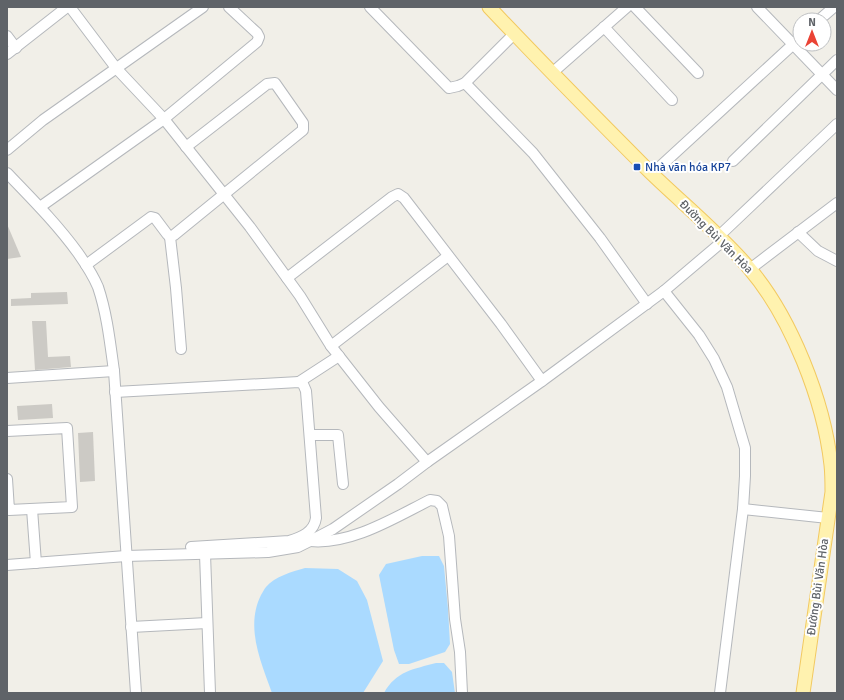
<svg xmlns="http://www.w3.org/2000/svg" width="844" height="700" viewBox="0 0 844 700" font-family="Signika,sans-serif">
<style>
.water{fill:#aadaff}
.building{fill:#cccac5}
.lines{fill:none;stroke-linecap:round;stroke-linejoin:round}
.minor-casing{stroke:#b5b8bc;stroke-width:12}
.major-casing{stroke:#f2c960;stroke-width:15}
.minor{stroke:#fff;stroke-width:10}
.major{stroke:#fff2af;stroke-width:13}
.transit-dot{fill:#1a4fb4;stroke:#fff;stroke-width:1.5}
.labels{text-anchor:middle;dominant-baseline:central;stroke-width:4;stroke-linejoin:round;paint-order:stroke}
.transit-label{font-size:12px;fill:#164399;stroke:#fff;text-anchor:start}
.street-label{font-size:12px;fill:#5f6368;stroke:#fff}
</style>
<rect width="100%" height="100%" fill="#f1efe8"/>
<g class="water">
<polygon points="422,556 439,556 444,566 448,609 450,644 445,652 409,664 399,664 394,650 379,575 386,564"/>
<path d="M305,568L338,569L357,581L367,600L383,661L363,693H272C261,662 245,627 261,595C263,592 264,589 266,587C275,576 292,572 305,568Z"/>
<path d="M436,663H444L452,672L455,693H384C396,671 414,669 436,663Z"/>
</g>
<g class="building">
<polygon points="7,224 21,257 7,259"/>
<polygon points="67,292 68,304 11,306 11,299 31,298 31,293"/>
<polygon points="32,321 46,321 48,357 70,356 71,367 35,370"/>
<polygon points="52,404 53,418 18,420 17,406"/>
<polygon points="93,432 95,481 80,482 78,433"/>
</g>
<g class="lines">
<g class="minor-casing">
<g id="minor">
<polyline points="70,7 116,68 164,119 250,227 300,296 331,346 379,407 427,462"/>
<polyline points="370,7 449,88 458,86 465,83 514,34"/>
<polyline points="635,7 698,73"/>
<polyline points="757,7 837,90"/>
<polyline points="819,20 834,7"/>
<polyline points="604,27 672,100"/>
<polyline points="7,36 16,48"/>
<polyline points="7,54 67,7"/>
<polyline points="552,73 627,7"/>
<polyline points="465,83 533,153 600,238 647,304"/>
<polyline points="7,150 43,120 203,7"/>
<polyline points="733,161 837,60"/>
<path d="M7,173C32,199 57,224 78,253C85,263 93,275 98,287C107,314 110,342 114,371L136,693"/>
<polyline points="652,174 800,38"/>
<polyline points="40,207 164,119 257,42 259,37 257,33 229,7"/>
<polyline points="798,232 818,251 837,261"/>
<polyline points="719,236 837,124"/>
<polyline points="170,237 176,288 181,349"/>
<polyline points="86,265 151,217 155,218 167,234 170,237 174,235 303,130 303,123 275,83 267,84 186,147"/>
<polyline points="750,269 837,203"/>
<polyline points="287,278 392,197 398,194 404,198 501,324 542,381"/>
<polyline points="664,291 699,335 714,359 727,387 745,448 745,476 743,509 720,693"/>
<polyline points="331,346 448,256"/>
<polyline points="7,378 114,371"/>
<polyline points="299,382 339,356"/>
<path d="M115,392L299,382L303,384L306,391L316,518C314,532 302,537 289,541L191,547"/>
<polyline points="7,431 67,428 72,507 9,510 7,479"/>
<polyline points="310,435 338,435 343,484"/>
<polyline points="32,509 36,563"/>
<polyline points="743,509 828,518"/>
<path d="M310,541C351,545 394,518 430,500L437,501L442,506L449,536L455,619L460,652L462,693"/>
<polyline points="205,554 210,693"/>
<polyline points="7,565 126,556 268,552 298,547 310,541 333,529 398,484 427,462 542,381 664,291 723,241"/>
<polyline points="131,627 207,623"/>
</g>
</g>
<g class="major-casing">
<path id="major" d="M489,7C542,63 596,118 650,172C683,204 719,233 749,268C791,317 824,401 831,465C832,474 832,483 832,492L803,693"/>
</g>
<use href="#minor" class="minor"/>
<use href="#major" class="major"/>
</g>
<rect class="transit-dot" x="633" y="163" width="8" height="8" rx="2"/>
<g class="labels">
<g class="transit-label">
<text x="645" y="167">Nhà văn hóa KP7</text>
</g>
<g class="street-label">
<text transform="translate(716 237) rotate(45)">Đường Bùi Văn Hòa</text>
<text transform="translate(818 587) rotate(-82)">Đường Bùi Văn Hòa</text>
</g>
</g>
<rect width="844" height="700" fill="none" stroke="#5f6368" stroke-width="16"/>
<g transform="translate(812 32)"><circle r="19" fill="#ffffff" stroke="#bfc1c3"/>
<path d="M0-3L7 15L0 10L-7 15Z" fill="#ea4335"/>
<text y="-6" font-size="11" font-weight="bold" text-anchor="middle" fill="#5f6368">N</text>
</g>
</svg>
